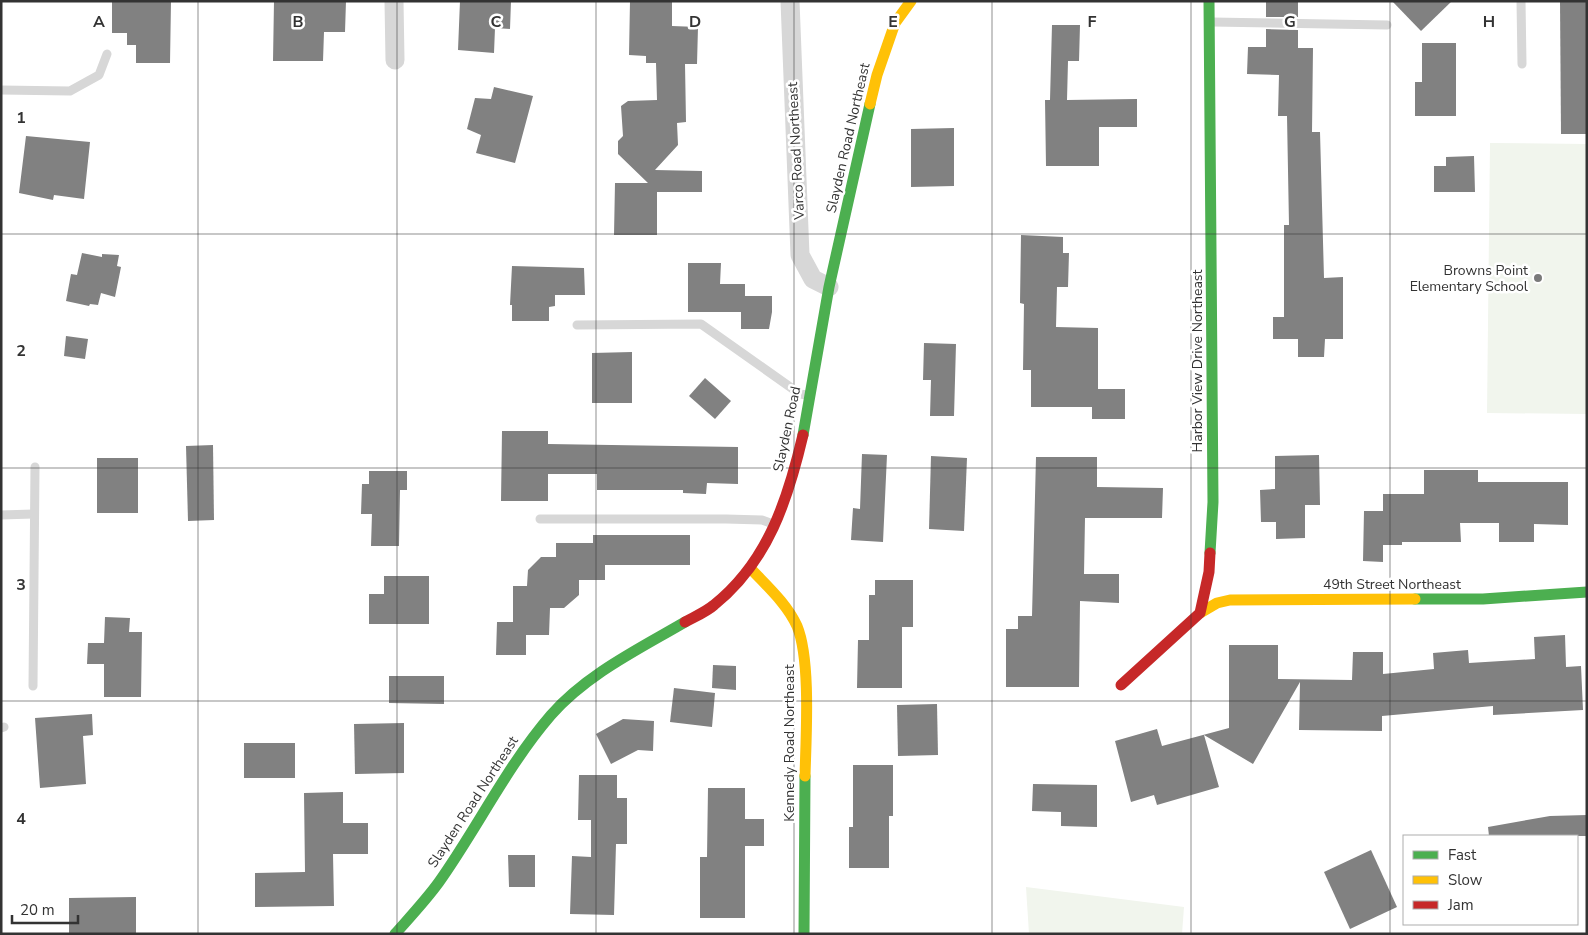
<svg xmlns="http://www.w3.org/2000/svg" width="1588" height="935" viewBox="0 0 1588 935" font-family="'Nunito Sans',sans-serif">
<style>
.green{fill:#f1f5ed}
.building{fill:#818181}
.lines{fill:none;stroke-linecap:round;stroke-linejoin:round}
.lane{stroke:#d7d7d7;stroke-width:9}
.street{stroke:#d7d7d7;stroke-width:19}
.fast{stroke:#4caf50;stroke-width:11}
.slow{stroke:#ffc107;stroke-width:11}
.jam{stroke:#c62828;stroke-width:11}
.grid{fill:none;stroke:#333;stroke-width:1;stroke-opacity:0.55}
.poi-dot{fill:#7a7a7a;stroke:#fff;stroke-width:2}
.labels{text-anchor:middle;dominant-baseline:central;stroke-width:5;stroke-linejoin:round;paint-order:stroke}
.street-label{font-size:14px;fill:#333;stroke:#fff}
.poi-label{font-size:14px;fill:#333;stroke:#fff;text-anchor:end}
.grid-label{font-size:16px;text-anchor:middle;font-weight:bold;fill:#333;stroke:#fff;stroke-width:5;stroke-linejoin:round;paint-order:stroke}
</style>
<rect width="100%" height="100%" fill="#fff"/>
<g class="green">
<polygon points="1490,143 1587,144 1587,414 1487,413"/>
<polygon points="1026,887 1184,907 1182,934 1029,934"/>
</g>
<g class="building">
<polygon points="112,1 171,1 170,63 136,63 136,45 127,45 127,33 112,33"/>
<polygon points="274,1 346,1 345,32 324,32 323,61 273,61"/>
<polygon points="460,1 511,1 510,29 495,28 494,53 458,50"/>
<polygon points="630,1 672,1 672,26 698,27 697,64 685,64 686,122 677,123 678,145 655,170 702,171 702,192 657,192 657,235 614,235 615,183 648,183 618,154 618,141 623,136 621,106 628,101 657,100 656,63 646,63 646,56 629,55"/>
<rect x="1266" y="1" width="32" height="16"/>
<polygon points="1392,1 1452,1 1421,31"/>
<polygon points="1560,1 1587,1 1587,134 1561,134"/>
<polygon points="1052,25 1080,25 1079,61 1068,61 1067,100 1137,99 1137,127 1099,127 1099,166 1046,166 1045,100 1050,100"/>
<polygon points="1266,29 1298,30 1298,48 1313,48 1312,132 1320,132 1324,278 1343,277 1343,339 1325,339 1324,357 1298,357 1298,339 1273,339 1273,317 1284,317 1284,225 1289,225 1287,116 1278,116 1279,75 1247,74 1248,47 1266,47"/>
<polygon points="1422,43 1456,43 1456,116 1415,116 1415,82 1422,82"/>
<polygon points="494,87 533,96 515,163 476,153 481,135 467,129 475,98 491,99"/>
<polygon points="954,128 954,186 911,187 911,129"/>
<polygon points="26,136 90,142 84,199 54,195 53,200 19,193"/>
<polygon points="1474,156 1475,192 1434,192 1434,166 1446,166 1446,157"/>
<polygon points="1021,235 1063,237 1063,253 1069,253 1068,287 1057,287 1056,327 1098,328 1098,389 1125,389 1125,419 1092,419 1092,407 1031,407 1031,370 1023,370 1024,304 1020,303"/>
<polygon points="82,253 102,257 102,254 119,255 117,266 121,267 115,297 101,293 98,305 90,304 89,306 66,301 71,274 77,275"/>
<polygon points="688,263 721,263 720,284 745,284 745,296 772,296 772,312 769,329 741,329 741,312 688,312"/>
<polygon points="512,266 584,268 585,295 555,295 555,306 549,307 549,321 512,321 512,305 510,305"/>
<polygon points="66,336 88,339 85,359 64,356"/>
<polygon points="924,343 956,344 954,416 930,416 931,380 923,380"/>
<polygon points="632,352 632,403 592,403 592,353"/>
<polygon points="705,378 731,401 715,419 689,396"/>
<polygon points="502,431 548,431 548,444 738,447 738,484 707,483 706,494 683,493 683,490 597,490 597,474 548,474 548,501 501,501"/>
<polygon points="213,445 214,520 188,521 186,446"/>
<polygon points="862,454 887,455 883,542 851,540 853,508 860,509"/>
<polygon points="1319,455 1320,505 1305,505 1305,538 1276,539 1276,522 1261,522 1260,490 1275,489 1275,456"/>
<polygon points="931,456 967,458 964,531 929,529"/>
<polygon points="1036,457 1097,457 1097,487 1163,488 1162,518 1085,518 1084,574 1119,574 1119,603 1080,601 1079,687 1006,687 1006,629 1018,629 1018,616 1032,616"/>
<rect x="97" y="458" width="41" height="55"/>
<polygon points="1424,470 1478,470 1478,482 1568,482 1568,525 1534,524 1534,542 1499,542 1499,523 1460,523 1461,542 1402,542 1402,545 1383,545 1383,562 1363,561 1364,511 1383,511 1383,494 1424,494"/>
<polygon points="369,471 407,471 407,490 400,490 399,546 371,546 372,514 361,514 362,484 369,484"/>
<polygon points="593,535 690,535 690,565 605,565 605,580 579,580 579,595 564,608 550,608 549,635 526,635 526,655 496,655 497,622 513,622 513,586 527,586 528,570 541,557 556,557 556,543 593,543"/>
<polygon points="384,576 429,576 429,624 369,624 369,594 384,594"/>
<polygon points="875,580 913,580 913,627 902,627 902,688 857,688 858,640 869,640 869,595 875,595"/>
<polygon points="105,617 130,618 129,632 142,632 141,697 104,697 104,664 87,664 88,643 104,643"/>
<polygon points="1565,635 1566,667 1581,666 1583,710 1493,715 1493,706 1382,716 1382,731 1299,730 1300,682 1253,764 1204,735 1219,787 1157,805 1154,795 1131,802 1115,741 1157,729 1162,746 1229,728 1229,645 1278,645 1278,679 1352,680 1353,652 1383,652 1383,674 1434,669 1433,653 1468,650 1469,663 1535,659 1534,637"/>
<polygon points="713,665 736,666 736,690 712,688"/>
<polygon points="389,676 444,676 444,704 389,703"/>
<polygon points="674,688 715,693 712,727 670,722"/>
<polygon points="937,704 938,755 898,756 897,705"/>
<polygon points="92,714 93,735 83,736 86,784 40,788 35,718"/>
<polygon points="623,719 654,721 653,751 638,750 611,764 596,734"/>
<polygon points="404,723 404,773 355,774 354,724"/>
<rect x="244" y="743" width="51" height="35"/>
<polygon points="853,765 893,765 893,816 889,816 889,868 849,868 849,827 853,827"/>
<polygon points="579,775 617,775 617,798 627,798 627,844 616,844 614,915 570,914 572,856 591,857 591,820 578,820"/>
<polygon points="1033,784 1097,785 1097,827 1061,826 1061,812 1032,811"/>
<polygon points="708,788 745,788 745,819 764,819 764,846 745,846 745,918 700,918 700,857 707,857"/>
<polygon points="343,792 343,823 368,823 368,854 333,854 334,906 255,907 255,873 305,872 304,793"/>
<polygon points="1587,815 1587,836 1489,836 1488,827 1550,816"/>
<polygon points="1371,850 1397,907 1350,929 1324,872"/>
<polygon points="508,855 535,855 535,887 509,887"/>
<polygon points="136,897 136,934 69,934 69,898"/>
</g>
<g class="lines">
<g class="lane">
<polyline points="1521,1 1522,64"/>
<polyline points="1212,22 1387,25"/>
<polyline points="1,90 70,91 99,75 107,54"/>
<polyline points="577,325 701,324 800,394 807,395"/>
<polyline points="1,515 33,514"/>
<polyline points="540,519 726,519 762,520 773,524"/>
<polyline points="33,686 35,467"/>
<polyline points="1,728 4,727"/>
</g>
<g class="street">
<polyline points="394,1 395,60"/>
<polyline points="790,1 800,255 813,279 829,287"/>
</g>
<g class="fast">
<polyline points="1209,1 1213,502 1210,553"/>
<polyline points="803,435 829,287 870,104"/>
<polyline points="1415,599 1483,599 1587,592"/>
<path d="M395,934C410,917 426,900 439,882C478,827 507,766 551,715C587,674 639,649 685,622"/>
<polyline points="804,934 805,776"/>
</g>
<g class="slow">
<polyline points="870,104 877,75 895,23 911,1"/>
<path d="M751,569C768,587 787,604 797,626C811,660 806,737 805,776"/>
<polyline points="1200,613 1217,603 1230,600 1415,599"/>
</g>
<g class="jam">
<path d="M685,622C694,617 706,612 714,605C768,562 788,499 803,435"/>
<polyline points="1121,685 1200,613 1209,572 1210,553"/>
</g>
</g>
<path class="grid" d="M198,1V934M397,1V934M596,1V934M794,1V934M992,1V934M1191,1V934M1390,1V934M1,234H1587M1,468H1587M1,701H1587"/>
<circle class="poi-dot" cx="1538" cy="278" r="5"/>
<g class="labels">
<g class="street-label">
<text transform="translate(848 138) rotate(-77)">Slayden Road Northeast</text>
<text transform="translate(796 151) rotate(-93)">Varco Road Northeast</text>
<text transform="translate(1197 361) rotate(-90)">Harbor View Drive Northeast</text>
<text transform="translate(787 429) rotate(-78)">Slayden Road</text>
<text x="1392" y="584">49th Street Northeast</text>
<text transform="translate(789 743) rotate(-90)">Kennedy Road Northeast</text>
<text transform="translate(473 802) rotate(-57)">Slayden Road Northeast</text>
</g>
<g class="poi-label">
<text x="1528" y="270">Browns Point<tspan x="1528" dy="16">Elementary School</tspan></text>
</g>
</g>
<g class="grid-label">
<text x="99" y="27">A</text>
<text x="298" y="27">B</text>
<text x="496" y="27">C</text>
<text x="695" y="27">D</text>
<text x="893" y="27">E</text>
<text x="1092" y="27">F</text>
<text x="1290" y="27">G</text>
<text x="1489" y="27">H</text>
<text x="21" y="123">1</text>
<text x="21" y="356">2</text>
<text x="21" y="590">3</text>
<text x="21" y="824">4</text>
</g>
<rect width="1588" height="935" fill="none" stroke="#333333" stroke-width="5"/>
<rect x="1403" y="835" width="175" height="90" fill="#ffffff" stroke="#adadad"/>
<rect x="1413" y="851" width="25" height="8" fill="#4caf50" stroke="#adadad"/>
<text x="1448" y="860" font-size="15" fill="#333333">Fast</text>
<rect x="1413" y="876" width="25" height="8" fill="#ffc107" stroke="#adadad"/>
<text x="1448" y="885" font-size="15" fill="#333333">Slow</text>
<rect x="1413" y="901" width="25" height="8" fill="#c62828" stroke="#adadad"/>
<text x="1448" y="910" font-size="15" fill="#333333">Jam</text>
<path d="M12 915v8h66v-8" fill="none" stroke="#333333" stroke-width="2.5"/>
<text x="20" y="915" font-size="15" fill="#333333" stroke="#ffffff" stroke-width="4" paint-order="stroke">20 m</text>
</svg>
